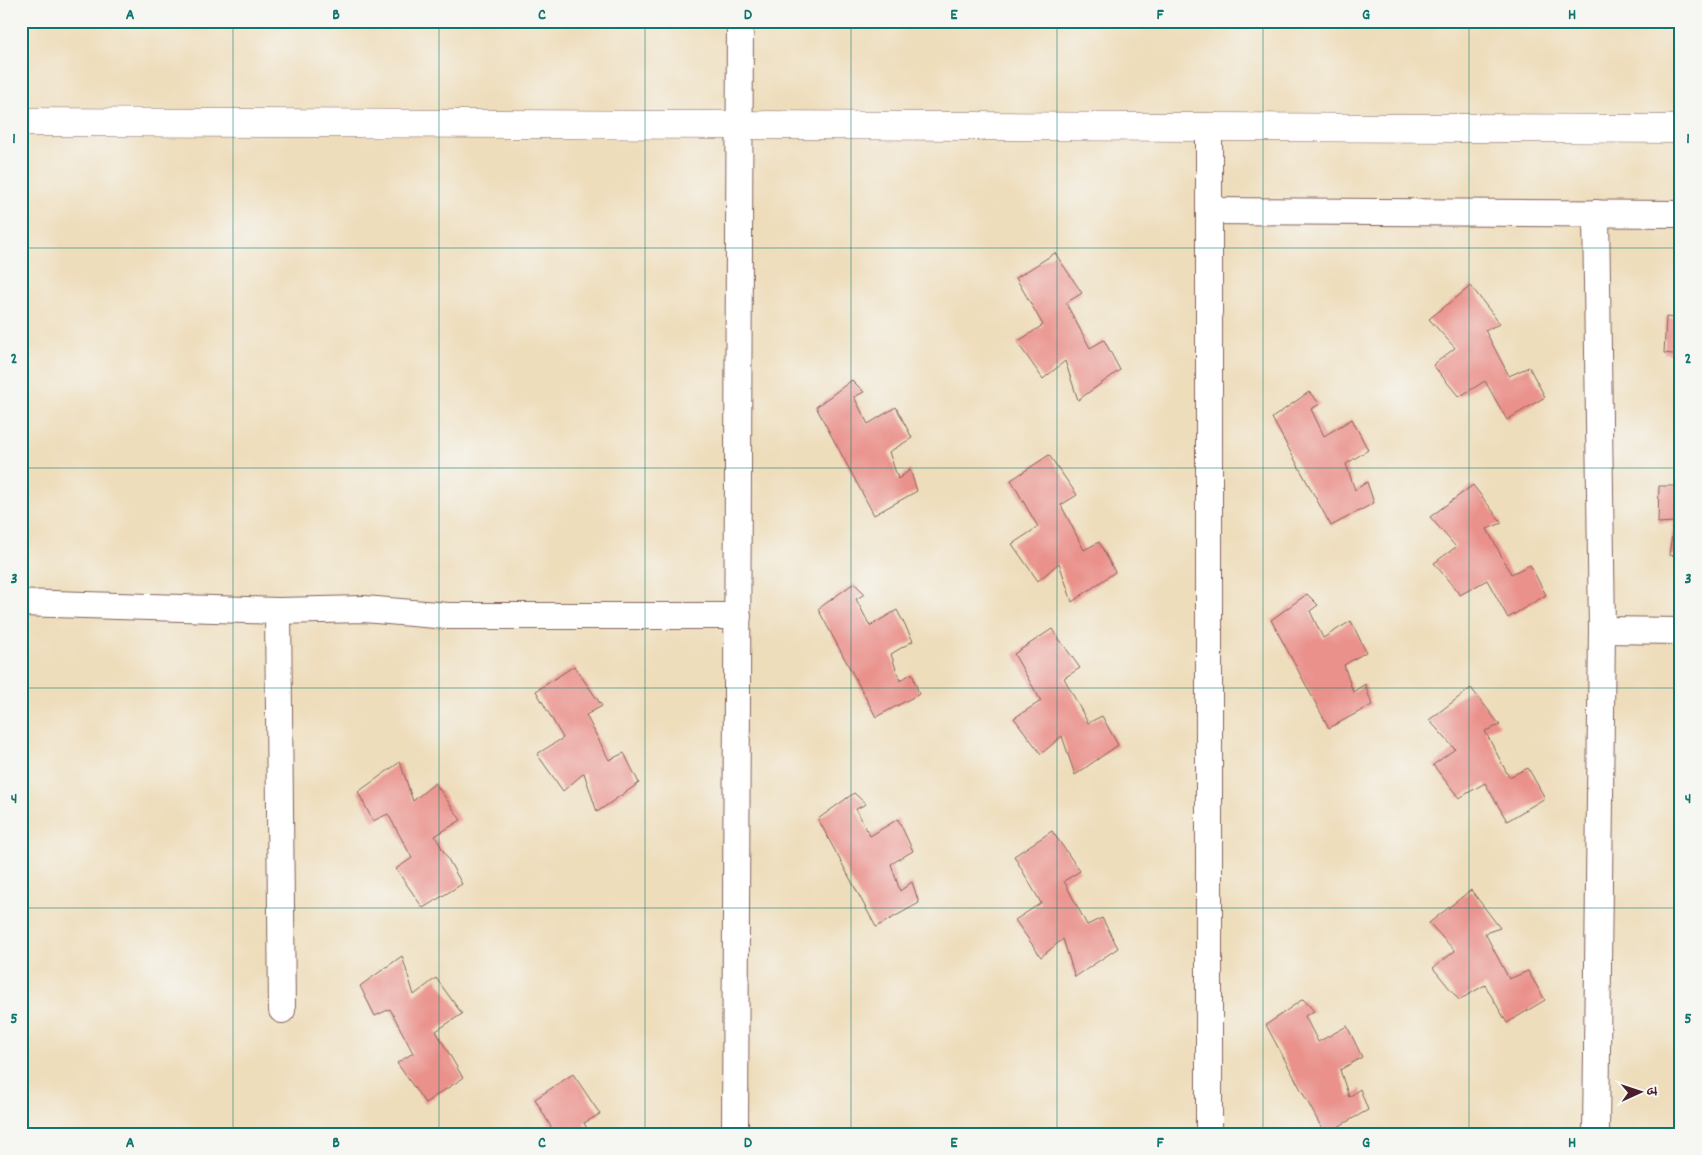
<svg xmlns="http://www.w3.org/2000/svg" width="1702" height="1155" viewBox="0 0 1702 1155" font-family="Dekko,'Playpen Sans Deva',sans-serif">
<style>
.building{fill:#ea918b}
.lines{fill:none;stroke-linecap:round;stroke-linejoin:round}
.minor-casing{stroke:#83625d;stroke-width:28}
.tertiary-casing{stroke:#83625d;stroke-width:29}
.minor{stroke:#fff;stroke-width:26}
.tertiary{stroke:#fff;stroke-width:28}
.grid{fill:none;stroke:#0f766e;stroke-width:1;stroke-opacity:0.55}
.neatline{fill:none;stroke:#0f766e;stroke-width:2}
.grid-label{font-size:16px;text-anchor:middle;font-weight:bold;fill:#0f766e}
</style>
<rect width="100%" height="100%" fill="#f6f6f2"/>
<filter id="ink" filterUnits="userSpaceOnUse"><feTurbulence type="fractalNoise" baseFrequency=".02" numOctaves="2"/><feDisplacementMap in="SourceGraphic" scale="10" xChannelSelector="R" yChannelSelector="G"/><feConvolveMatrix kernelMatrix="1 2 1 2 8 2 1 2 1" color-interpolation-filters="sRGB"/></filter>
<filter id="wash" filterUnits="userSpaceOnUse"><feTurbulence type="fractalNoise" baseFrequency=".0096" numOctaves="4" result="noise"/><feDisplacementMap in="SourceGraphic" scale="20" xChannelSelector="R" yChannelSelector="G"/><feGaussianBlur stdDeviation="1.12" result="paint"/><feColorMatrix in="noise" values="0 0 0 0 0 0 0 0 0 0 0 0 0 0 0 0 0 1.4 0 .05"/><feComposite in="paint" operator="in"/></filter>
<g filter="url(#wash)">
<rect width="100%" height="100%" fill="#edb"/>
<g id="blocks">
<g class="building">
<polygon points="1055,253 1082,293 1066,303 1090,348 1104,340 1120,370 1078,400 1065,361 1043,379 1017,342 1043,325 1016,278"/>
<polygon points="1471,286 1500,324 1485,330 1509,376 1529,367 1545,397 1507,420 1485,381 1459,397 1433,365 1455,348 1429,319"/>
<polygon points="1666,317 1681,319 1681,355 1664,353"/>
<polygon points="852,380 864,392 854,397 868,424 896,407 912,438 889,452 898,479 910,470 917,491 874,515 816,407"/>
<polygon points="1309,392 1320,404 1311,409 1324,436 1352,419 1368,450 1346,464 1355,490 1367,482 1374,503 1331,526 1272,418"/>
<polygon points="1049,455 1077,495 1061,505 1084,550 1099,542 1115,572 1072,602 1059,563 1038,581 1012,544 1038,527 1011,480"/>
<polygon points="1473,485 1502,523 1487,529 1511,574 1530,565 1546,595 1508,618 1487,580 1460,595 1434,563 1456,547 1430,517"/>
<polygon points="1659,486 1681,486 1681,556 1669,555 1674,522 1658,523"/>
<polygon points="854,583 865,594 856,599 870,626 897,610 913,641 891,654 900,681 912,673 919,694 876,717 818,609"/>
<polygon points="1307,594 1318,605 1310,611 1323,638 1351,621 1366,652 1344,665 1353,692 1365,684 1372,705 1329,728 1271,620"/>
<polygon points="1052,629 1080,668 1064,678 1088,723 1102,716 1118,745 1075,775 1062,736 1041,754 1014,718 1041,701 1014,654"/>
<polygon points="574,666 602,706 586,715 609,760 624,753 639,783 597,812 584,773 563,791 537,754 563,738 536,691"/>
<polygon points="1471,688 1500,725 1485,731 1509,777 1528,768 1545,798 1507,821 1485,783 1459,798 1433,765 1455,749 1429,720"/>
<polygon points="400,762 413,801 435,783 461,820 435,836 462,884 423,908 396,869 412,858 388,814 373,821 358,792"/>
<polygon points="854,793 866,804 856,809 870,836 898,819 913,851 891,864 900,891 912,882 919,903 876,927 818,819"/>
<polygon points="1052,831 1080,871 1064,881 1087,925 1102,918 1118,948 1075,977 1063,939 1041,957 1015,920 1041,903 1014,856"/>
<polygon points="1471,890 1500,928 1485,933 1509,979 1528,971 1545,1000 1507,1023 1485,985 1459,1000 1433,968 1455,951 1429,923"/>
<polygon points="402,956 414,995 436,978 462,1014 436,1031 463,1078 425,1103 397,1063 413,1053 390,1009 375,1016 360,986"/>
<polygon points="1303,999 1314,1011 1305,1016 1318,1042 1347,1026 1362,1057 1340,1070 1349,1097 1360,1089 1368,1110 1325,1134 1266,1025"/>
<polygon points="573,1074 600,1114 584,1123 590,1134 555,1134 535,1099"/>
</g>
</g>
</g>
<g filter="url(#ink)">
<use href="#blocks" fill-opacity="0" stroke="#83625d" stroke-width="1"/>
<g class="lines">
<g class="minor-casing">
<g id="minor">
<polyline points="1209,211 1681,214"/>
<polyline points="21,603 278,611 364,609 448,616 738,616"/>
<polyline points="278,611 282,1010"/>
<polyline points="1602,630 1681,631"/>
<polyline points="735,1134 740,21"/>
<polyline points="1209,1134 1209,127"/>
<polyline points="1596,1134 1602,630 1596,213"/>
</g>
</g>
<g class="tertiary-casing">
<polyline id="tertiary" points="21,122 1681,129"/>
</g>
<use href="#minor" class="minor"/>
<use href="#tertiary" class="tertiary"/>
</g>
</g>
<path class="grid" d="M233,21V1134M439,21V1134M645,21V1134M851,21V1134M1057,21V1134M1263,21V1134M1469,21V1134M21,248H1681M21,468H1681M21,688H1681M21,908H1681"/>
<rect width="1702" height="1155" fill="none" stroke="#f6f6f2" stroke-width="55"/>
<g transform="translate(1640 1092) rotate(87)" stroke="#f6f6f2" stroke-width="4" paint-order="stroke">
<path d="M0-4L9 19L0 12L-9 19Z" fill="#4a1f2b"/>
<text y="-8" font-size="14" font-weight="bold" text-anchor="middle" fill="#4a1f2b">उ</text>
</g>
<rect x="28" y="28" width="1646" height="1100" class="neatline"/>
<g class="grid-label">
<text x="130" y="19">A</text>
<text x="336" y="19">B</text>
<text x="542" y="19">C</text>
<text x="748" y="19">D</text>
<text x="954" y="19">E</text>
<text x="1160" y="19">F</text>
<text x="1366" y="19">G</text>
<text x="1572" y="19">H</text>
<text x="14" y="143">1</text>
<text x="1688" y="143">1</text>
<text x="14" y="363">2</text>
<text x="1688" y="363">2</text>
<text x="14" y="583">3</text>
<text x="1688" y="583">3</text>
<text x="14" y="803">4</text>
<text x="1688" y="803">4</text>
<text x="14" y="1023">5</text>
<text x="1688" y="1023">5</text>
<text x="130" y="1147">A</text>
<text x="336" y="1147">B</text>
<text x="542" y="1147">C</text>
<text x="748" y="1147">D</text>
<text x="954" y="1147">E</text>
<text x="1160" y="1147">F</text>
<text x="1366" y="1147">G</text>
<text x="1572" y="1147">H</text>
</g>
</svg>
